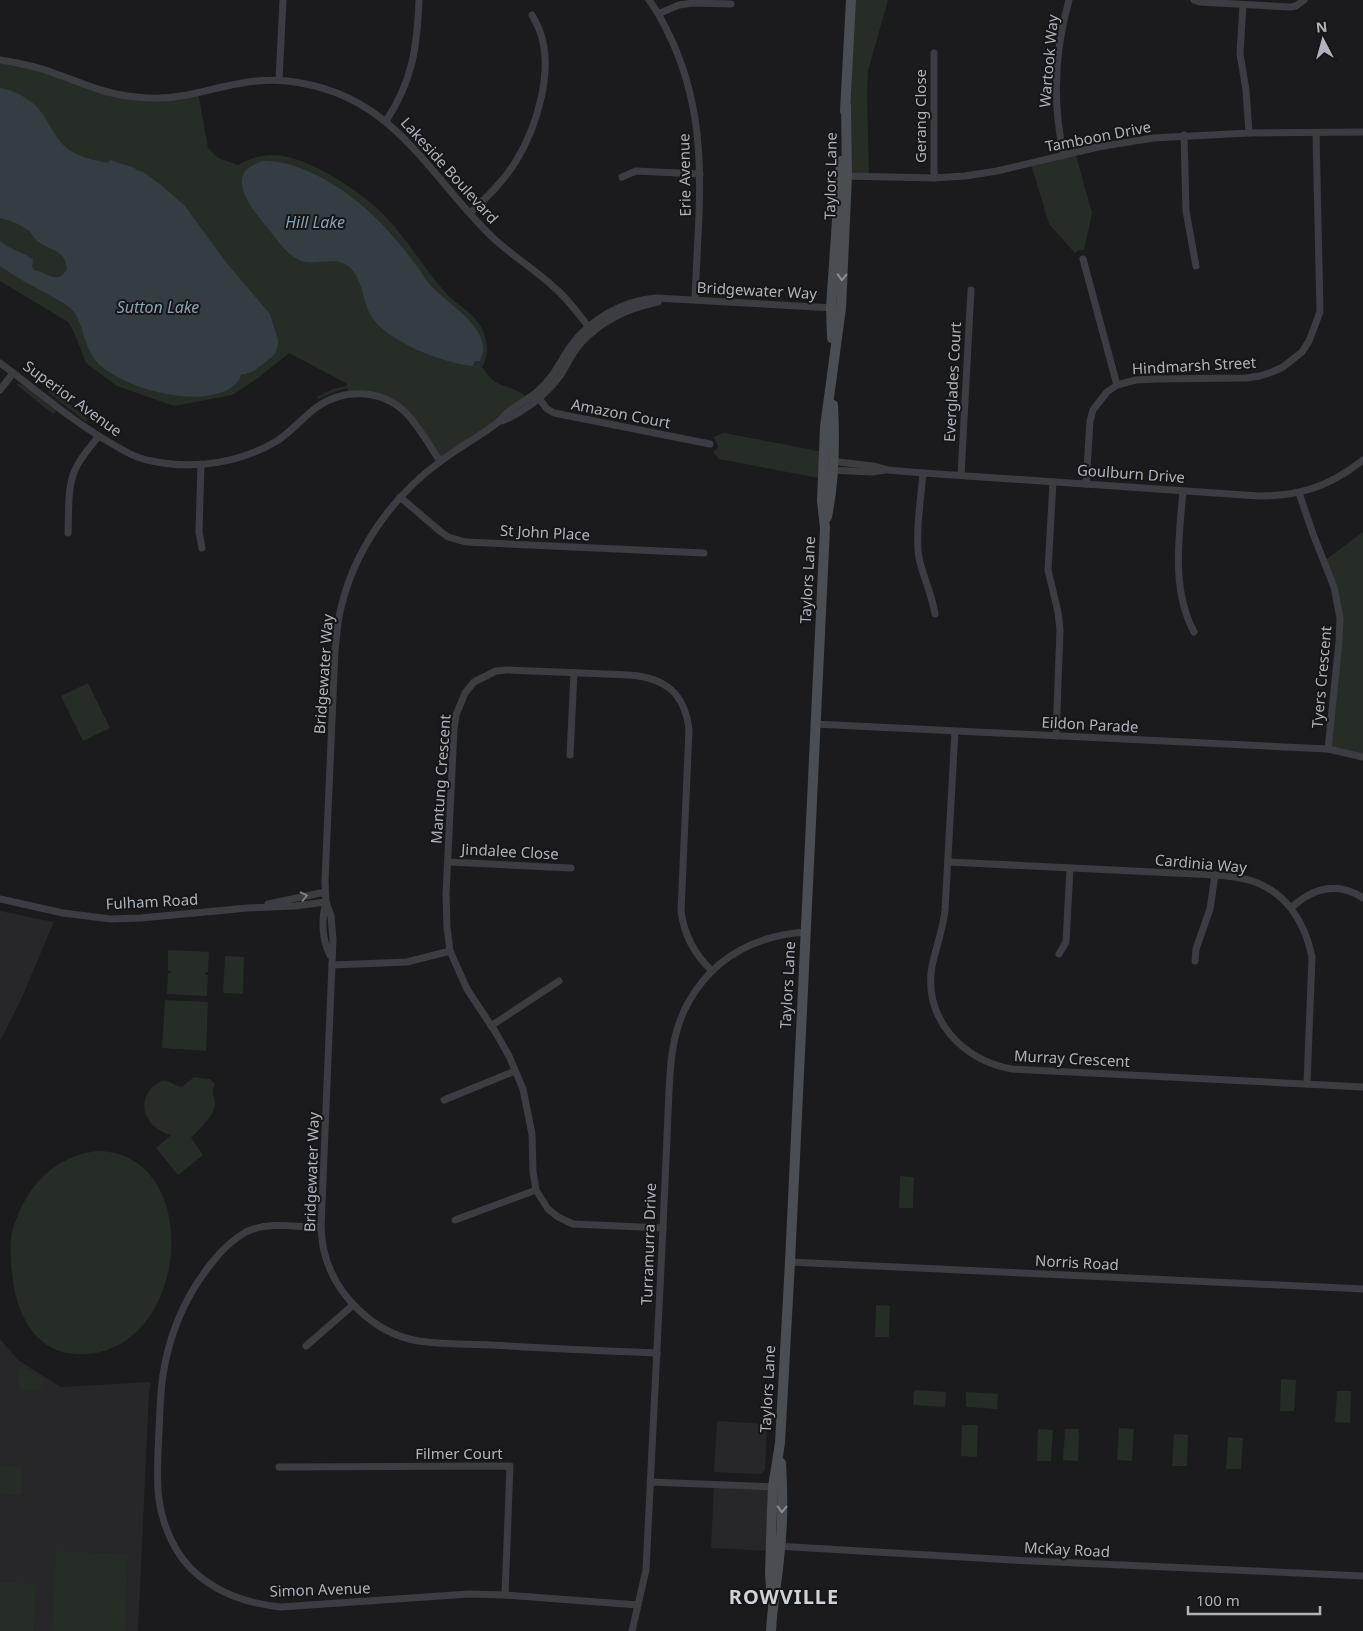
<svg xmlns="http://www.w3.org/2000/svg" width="1363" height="1631" viewBox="0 0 1363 1631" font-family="'Noto Sans',sans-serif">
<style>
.built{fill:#27272a}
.green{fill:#252d26}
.water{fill:#333d42}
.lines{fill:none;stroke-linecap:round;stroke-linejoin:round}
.minor{stroke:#3c3d42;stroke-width:7}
.secondary{stroke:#4a4d52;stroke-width:10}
.oneway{stroke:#8c8f96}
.oneway2{stroke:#7b7e85}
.labels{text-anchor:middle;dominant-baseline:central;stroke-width:4;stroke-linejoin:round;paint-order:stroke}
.street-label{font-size:15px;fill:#afb3bb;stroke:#161618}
.water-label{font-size:16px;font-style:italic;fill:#89a2b3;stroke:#161618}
.district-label{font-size:20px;font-weight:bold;letter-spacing:1px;fill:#cfd2d8;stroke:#161618}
</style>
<rect width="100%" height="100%" fill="#1b1b1d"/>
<g class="built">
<polygon points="0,911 54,922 19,1004 0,1041"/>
<polygon points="0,1339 18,1360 61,1387 151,1382 149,1391 138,1631 0,1631"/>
<polygon points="717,1421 767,1424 765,1470 761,1474 714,1472"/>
<polygon points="714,1485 773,1487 770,1551 711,1548"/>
</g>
<g class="green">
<polygon points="852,0 888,0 868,71 867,93 869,177 846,176"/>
<path d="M0,60L19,63L92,88L145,98L198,92L208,148L218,158L238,165C250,158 260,155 274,155C308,156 362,192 385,216C408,240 424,269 446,293C458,306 477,315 483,331C488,343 489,356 482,367C486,372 490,379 496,382C508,389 519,388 528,399L440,461L414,423L390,402L349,394L347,388L334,392L318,399L317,397L333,389L347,386L346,383L289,353L258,378L232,395L174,406L117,386L86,363L73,330L68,322L0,281Z"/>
<polygon points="1075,152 1092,213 1084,250 1079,250 1075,253 1049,224 1031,164"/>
<polygon points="18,384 23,385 56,411 53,414 17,385"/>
<polygon points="50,389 88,419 86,422 48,392"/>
<polygon points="724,433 824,452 824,479 719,459 713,452 717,449 718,445 714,437"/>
<polygon points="1363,532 1363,757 1328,749 1340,618 1324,561"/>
<polygon points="88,683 110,728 83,741 61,696"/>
<polygon points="168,950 209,952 208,972 205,973 205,975 208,975 207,996 167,994 168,973 171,973 171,971 168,971"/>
<polygon points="225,956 244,957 243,994 223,993"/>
<polygon points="165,1000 208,1002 206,1051 162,1048"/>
<path d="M194,1077L210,1079L215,1084C210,1094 215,1095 215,1104C214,1117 199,1129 191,1138L203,1155L178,1175L156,1148L171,1135C150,1130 136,1109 150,1090C153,1086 158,1082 163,1081C170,1080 175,1086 182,1087Z"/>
<path d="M97,1151C209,1152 189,1362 75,1354C32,1351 15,1309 12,1272C10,1255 9,1236 16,1220C30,1182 57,1156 97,1151Z"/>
<polygon points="900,1176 914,1177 913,1208 899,1208"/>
<polygon points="876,1305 890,1306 889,1337 875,1337"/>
<polygon points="22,1365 45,1381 39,1390 20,1390 16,1372"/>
<polygon points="1281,1379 1296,1380 1294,1411 1280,1411"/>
<polygon points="914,1390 946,1392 945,1407 913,1405"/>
<polygon points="1337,1391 1351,1391 1350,1423 1335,1422"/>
<polygon points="966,1392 998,1394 997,1409 966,1407"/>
<polygon points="962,1425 978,1425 977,1457 961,1456"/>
<polygon points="1119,1428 1134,1429 1132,1461 1117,1460"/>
<polygon points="1038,1429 1053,1430 1051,1461 1037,1461"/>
<polygon points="1065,1429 1079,1429 1078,1461 1063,1460"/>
<polygon points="1174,1434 1188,1435 1187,1466 1172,1466"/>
<polygon points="1228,1437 1243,1438 1241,1469 1226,1469"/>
<polygon points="0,1466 22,1467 21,1495 0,1494"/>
<polygon points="56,1551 128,1554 125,1631 52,1631"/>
<polygon points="0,1582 36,1584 33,1631 0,1631"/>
</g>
<g class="water">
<path d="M0,88C13,90 29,98 38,108C49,121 54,138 68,149C80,158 94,160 108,163L110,160L135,168L136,170L143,172L160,184L185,206L225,261L270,314L278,340V345L276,352L272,357L254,371L245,374H241C240,382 231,389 223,392C189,405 128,389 101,366C81,349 85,319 69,307C62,301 53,298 46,293C30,285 14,276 0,266V241C3,243 7,247 11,248C18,252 27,254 33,260L32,266L34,270C48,272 57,286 67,269C64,249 54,252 40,243C35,240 33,235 29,231C21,224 10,221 0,218Z"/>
<path d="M264,161C308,160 362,200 390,233C399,243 408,254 416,265C422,272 426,281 432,287C449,305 496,331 480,361H475L473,366C445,364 384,341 370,314C362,299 363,278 348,266C334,255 312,268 297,259C286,253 278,241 270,231C254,212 219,172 264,161Z"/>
</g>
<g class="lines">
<g class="minor">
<path d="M649,0C660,14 666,28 673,43C711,128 698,210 695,300"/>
<polyline points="1194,0 1200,2 1290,7 1296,6 1304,0"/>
<polyline points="1243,5 1240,54 1246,90 1249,133"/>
<polyline points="660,13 679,5 693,3 731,4"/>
<path d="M0,60C21,63 42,68 62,76C84,84 104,93 127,96C147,99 167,99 187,95C221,88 252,77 287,81C391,92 424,169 489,234C510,255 535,269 556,289C570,301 581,318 593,332"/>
<polyline points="279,80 283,0"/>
<path d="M386,121C413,80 417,47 419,0"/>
<polyline points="1184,135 1186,211 1196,266"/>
<path d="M1064,155C1052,104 1055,50 1069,0"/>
<polyline points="843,176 934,178 965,176 997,171 1098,147 1153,138 1249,133 1363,132"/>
<polyline points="622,177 636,171 700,174"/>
<polyline points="934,178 934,53"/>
<path d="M470,213C487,197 504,181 516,161C537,127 555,68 539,29C537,24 534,19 532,15"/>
<polyline points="1083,259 1117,385"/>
<path d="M0,363C38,391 73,422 114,445C126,452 138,459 152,461C194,470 240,463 277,441C292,431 303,417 317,407C343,388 381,389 405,412C419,426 429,445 440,461"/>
<polyline points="0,390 13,373"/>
<polyline points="537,396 547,409 554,413 710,444"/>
<path d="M502,421C524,412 546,395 560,376C567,365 572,353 581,343C602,320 628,308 658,302"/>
<path d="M830,461L873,466L888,470L923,473L1259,496C1301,496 1330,486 1363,460"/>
<polyline points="201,464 199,532 202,548"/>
<polyline points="828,470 872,472 885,470"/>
<path d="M923,473C921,497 915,535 919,558C923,577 932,594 935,614"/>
<polyline points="961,475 971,290"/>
<polyline points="1053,482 1048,570 1058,612 1060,630 1056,736"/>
<polyline points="1086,484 1090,421 1093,410 1107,392 1117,385 1136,380 1156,379 1246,378 1260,376 1272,372 1283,367 1302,352 1309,341 1320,312 1316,133"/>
<path d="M1183,491C1179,537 1171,589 1194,632"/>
<polyline points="1299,493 1313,534 1334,587 1340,618 1339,642 1328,749"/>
<polyline points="400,497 441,532 448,537 466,542 704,553"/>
<path d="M68,533C69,515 67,487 75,470C80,458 90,447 98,437"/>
<polyline points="815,724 1328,749 1363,757"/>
<path d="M955,731L945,910C943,930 936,947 932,966C923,1019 963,1061 1012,1069L1363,1087"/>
<polyline points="570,755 574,673"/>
<polyline points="449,862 571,868"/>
<path d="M949,862L1215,875C1226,876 1238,877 1249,880C1286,891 1305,922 1312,957L1307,1084"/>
<polyline points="0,899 63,913 111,919 141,918 248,908 295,906 326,902"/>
<path d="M326,903C321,919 322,940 330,955"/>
<polyline points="268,904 325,892"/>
<path d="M1291,908C1313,888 1337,881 1363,898"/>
<polyline points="1059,954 1066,942 1070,869"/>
<polyline points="1195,961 1196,949 1210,909 1215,875"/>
<polyline points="332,965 407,962 450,951"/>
<polyline points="491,1026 559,981"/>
<polyline points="444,1100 515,1071"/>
<polyline points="455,1220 536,1190"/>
<path d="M321,1228C297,1227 268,1221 246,1232C231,1240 220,1252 210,1265C185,1297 169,1335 163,1375C160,1393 160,1413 159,1431C157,1475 153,1509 176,1549C198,1586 239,1603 281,1607L469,1594L505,1595L638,1605"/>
<path d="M663,1228L573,1224L558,1217L548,1209L536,1190L533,1172L532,1134L523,1089L509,1056L496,1033L467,989L450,951L447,927L446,895L454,729L456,715L465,693L474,682L496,671L507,670L630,675C665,678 685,693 689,730L681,911C684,935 694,954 712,971"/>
<polyline points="790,1262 1363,1289"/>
<polyline points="306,1346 353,1305"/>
<path d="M657,1353C608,1351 558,1349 509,1346C479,1344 448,1345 418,1341C373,1333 334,1294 324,1251C322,1244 322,1236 321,1228L333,940L331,916L326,902L325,881L335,650C337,637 337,624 340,612C353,552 391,497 441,461C459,447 479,437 497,423C501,420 504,415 508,412C518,404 529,399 539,390C553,378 560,362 570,347C590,319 622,301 656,298L833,308"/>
<polyline points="279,1467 510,1466 505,1595"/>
<polyline points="650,1482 777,1487"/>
<polyline points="776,1546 1012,1560 1363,1576"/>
<path d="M632,1631L646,1570C651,1456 658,1342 663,1227C665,1189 666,1152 668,1114C670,1076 669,1037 688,1003C713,958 754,936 805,932"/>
</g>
<g class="secondary">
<polyline points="845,111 851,0"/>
<polyline points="832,338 831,308 841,161"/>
<path d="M827,517C834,482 835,441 833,405"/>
<polyline points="772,1603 770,1574 772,1511 773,1487 780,1443 790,1262 825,528 822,501 825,427 841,308 847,176 846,106"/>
<path d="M771,1631C772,1607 777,1583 779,1559C783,1527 783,1495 781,1463"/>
</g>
</g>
<defs><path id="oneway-chevron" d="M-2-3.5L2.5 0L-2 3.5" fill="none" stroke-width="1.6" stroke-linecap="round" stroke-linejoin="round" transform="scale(1.25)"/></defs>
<g class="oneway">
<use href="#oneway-chevron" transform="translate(842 277) rotate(92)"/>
<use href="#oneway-chevron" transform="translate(782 1509) rotate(92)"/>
</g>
<use class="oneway2" href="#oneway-chevron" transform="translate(304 896) rotate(-13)"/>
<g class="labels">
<g class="street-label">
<text transform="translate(1048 61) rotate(-85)">Wartook Way</text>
<text transform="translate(920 116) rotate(-90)">Gerang Close</text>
<text transform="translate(1098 136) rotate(-11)">Tamboon Drive</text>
<text transform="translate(450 170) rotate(48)">Lakeside Boulevard</text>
<text transform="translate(684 175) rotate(-91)">Erie Avenue</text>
<text transform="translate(830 176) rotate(-89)">Taylors Lane</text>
<text transform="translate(757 290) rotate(3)">Bridgewater Way</text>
<text transform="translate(1194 365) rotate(-3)">Hindmarsh Street</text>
<text transform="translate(952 382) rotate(-87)">Everglades Court</text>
<text transform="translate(73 398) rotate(36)">Superior Avenue</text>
<text transform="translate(621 413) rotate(11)">Amazon Court</text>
<text transform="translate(1131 473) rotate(4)">Goulburn Drive</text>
<text transform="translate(545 532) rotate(3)">St John Place</text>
<text transform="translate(807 580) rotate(-87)">Taylors Lane</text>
<text transform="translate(323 674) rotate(-86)">Bridgewater Way</text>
<text transform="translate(1321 677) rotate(-85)">Tyers Crescent</text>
<text transform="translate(1090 724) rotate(3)">Eildon Parade</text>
<text transform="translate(440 779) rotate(-86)">Mantung Crescent</text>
<text transform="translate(510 851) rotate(3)">Jindalee Close</text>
<text transform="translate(1201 863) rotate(5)">Cardinia Way</text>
<text transform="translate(152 901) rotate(-3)">Fulham Road</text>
<text transform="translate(787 985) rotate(-87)">Taylors Lane</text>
<text transform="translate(1072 1058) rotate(3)">Murray Crescent</text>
<text transform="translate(311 1172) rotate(-88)">Bridgewater Way</text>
<text transform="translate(648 1244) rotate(-88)">Turramurra Drive</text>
<text transform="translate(1077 1262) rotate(3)">Norris Road</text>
<text transform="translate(767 1389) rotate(-87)">Taylors Lane</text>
<text x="459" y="1453">Filmer Court</text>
<text transform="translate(1067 1549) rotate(3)">McKay Road</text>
<text transform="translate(320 1589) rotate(-2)">Simon Avenue</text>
</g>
<g class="water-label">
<text x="315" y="222">Hill Lake</text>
<text x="158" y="307">Sutton Lake</text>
</g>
<g class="district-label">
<text x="784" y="1596">ROWVILLE</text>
</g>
</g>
<g transform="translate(1323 40) rotate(354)" stroke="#161618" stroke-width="4" paint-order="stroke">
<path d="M0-4L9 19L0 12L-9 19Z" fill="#afb3bb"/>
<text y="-8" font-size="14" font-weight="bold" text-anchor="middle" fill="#afb3bb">N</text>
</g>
<path d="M1188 1606v8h132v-8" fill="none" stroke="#afb3bb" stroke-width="2.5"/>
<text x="1196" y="1606" font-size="15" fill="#afb3bb" stroke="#161618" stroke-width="4" paint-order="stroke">100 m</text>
</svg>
